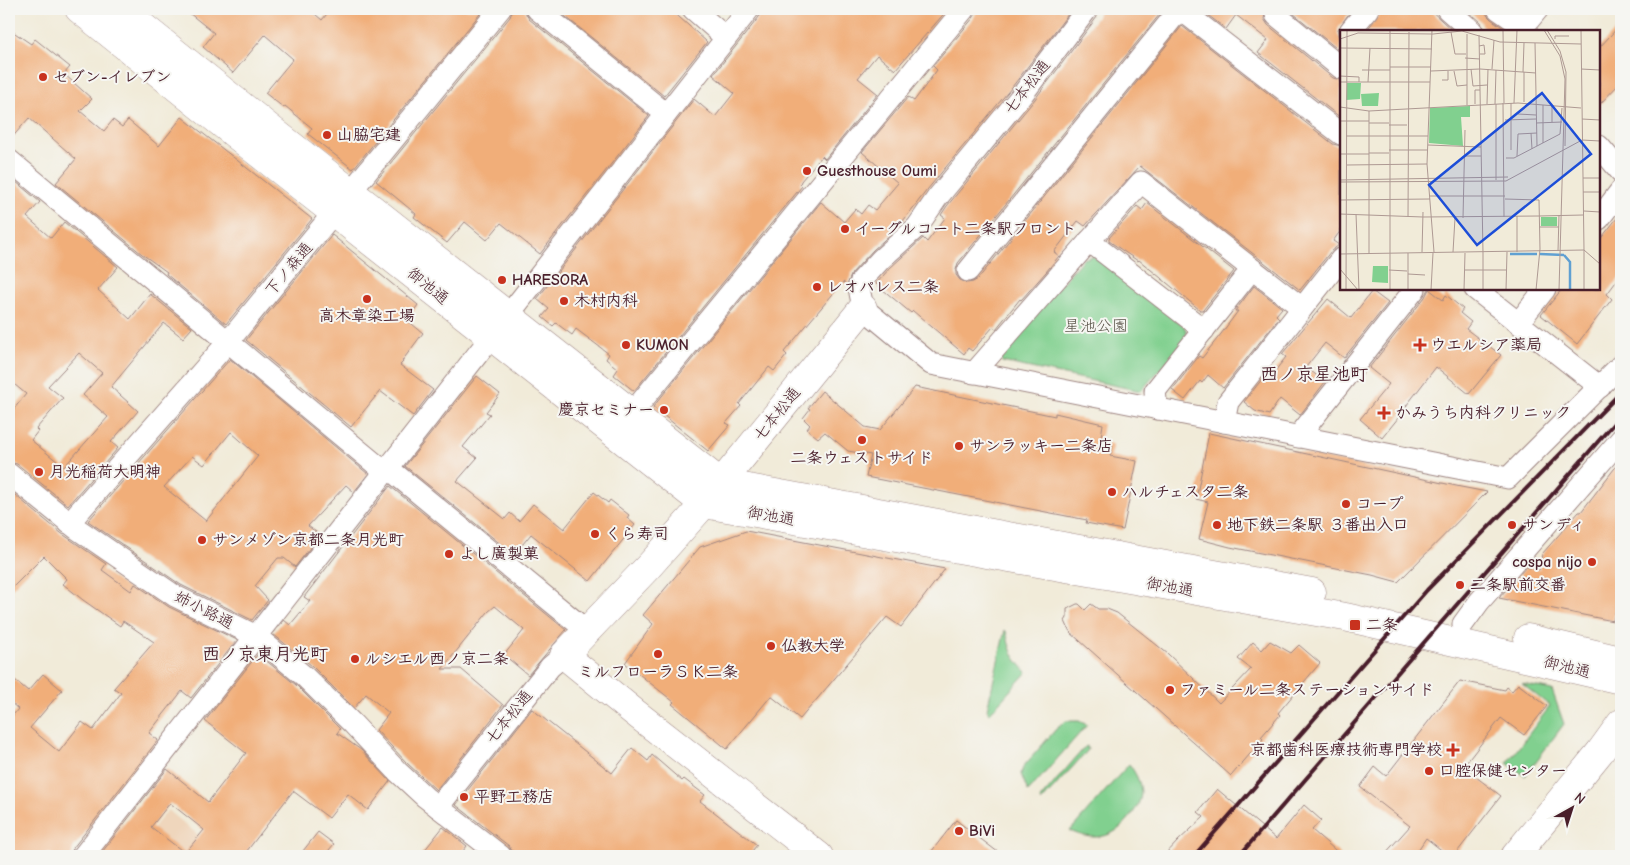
<svg xmlns="http://www.w3.org/2000/svg" width="1630" height="865" viewBox="0 0 1630 865" font-family="'Comic Neue','Klee One',sans-serif">
<style>
.built{fill:#efd6bc}
.green{fill:#81d08f;stroke:#66785d}
.building{fill:#f1ae79;fill-rule:evenodd}
.lines{fill:none;stroke-linecap:round;stroke-linejoin:round}
.street-casing{stroke:#9e8582;stroke-width:23}
.secondary-casing{stroke:#9e8582;stroke-width:29}
.primary-casing{stroke:#9e8582;stroke-width:29}
.street{stroke:#fff;stroke-width:21}
.secondary{stroke:#fff;stroke-width:28}
.primary{stroke:#fff;stroke-width:28}
.rail{stroke:#4a1f2b;stroke-width:4}
.poi-dot{fill:#c8321e;stroke:#f6f6f2;stroke-width:2}
.labels{text-anchor:middle;dominant-baseline:central;stroke-width:4;stroke-linejoin:round;paint-order:stroke}
.poi-label{font-size:16px;font-weight:bold;fill:#4a1f2b;stroke:#f6f6f2;text-anchor:start}
.street-label{font-size:16px;fill:#4a1f2b;stroke:#f6f6f2}
.park-label{font-size:16px;fill:#5a5449;stroke:#f6f6f2}
.neighbourhood-label{font-size:18px;font-weight:bold;fill:#4a1f2b;stroke:#f6f6f2}
.inset-river{fill:none;stroke:#60a0d2;stroke-width:2.5}
.inset-road{fill:none;stroke:#ae9993;stroke-width:1}
.view{fill:#1d4ed8;fill-opacity:0.15;stroke:#1d4ed8;stroke-width:2.5}
.inset-edge{fill:none;stroke:#4a1f2b;stroke-width:2.5}
</style>
<rect width="100%" height="100%" fill="#f6f6f2"/>
<filter id="ink" filterUnits="userSpaceOnUse"><feTurbulence type="fractalNoise" baseFrequency=".02" numOctaves="2"/><feDisplacementMap in="SourceGraphic" scale="10" xChannelSelector="R" yChannelSelector="G"/><feConvolveMatrix kernelMatrix="1 2 1 2 8 2 1 2 1" color-interpolation-filters="sRGB"/></filter>
<filter id="wash" filterUnits="userSpaceOnUse"><feTurbulence type="fractalNoise" baseFrequency=".0096" numOctaves="4" result="noise"/><feDisplacementMap in="SourceGraphic" scale="20" xChannelSelector="R" yChannelSelector="G"/><feGaussianBlur stdDeviation="1.12" result="paint"/><feColorMatrix in="noise" values="0 0 0 0 0 0 0 0 0 0 0 0 0 0 0 0 0 1.4 0 .05"/><feComposite in="paint" operator="in"/></filter>
<g filter="url(#wash)">
<rect width="100%" height="100%" fill="#f1ebd9"/>
<polygon class="built" points="168,810 214,848 207,856 92,856 119,820 143,840"/>
<g class="green">
<polygon points="1093,256 1184,326 1187,332 1185,341 1141,391 1002,362 999,354 1083,259"/>
<path d="M1005,630L1006,631C1010,651 1013,658 1027,672L989,714L987,709Z"/>
<polygon points="1522,684 1552,690 1564,724 1525,776 1507,763 1550,706"/>
<polygon points="1066,721 1079,721 1087,725 1028,792 1021,774 1023,767 1057,728"/>
<polygon points="1087,746 1088,750 1041,802 1040,800 1041,798 1085,747"/>
<path d="M1129,764C1135,772 1140,781 1141,792C1141,800 1137,807 1133,813C1117,837 1097,843 1070,831Z"/>
</g>
<g id="blocks">
<g class="building">
<polygon points="184,9 309,9 322,20 331,9 484,9 353,169 308,134 312,128 285,106 284,108 265,93 293,59 265,35 233,73 203,47 214,33"/>
<polygon points="513,9 525,9 526,14 529,19 649,116 540,254 501,223 487,240 465,222 447,243 414,217 416,214 376,181 510,17"/>
<polygon points="556,9 670,9 707,42 664,96"/>
<polygon points="762,9 948,9 895,70 877,55 858,78 878,94 825,159 822,156 801,181 800,184 802,186 634,391 614,375 618,369 606,359 609,354 576,329 572,335 556,323 553,326 542,317 549,309 537,299 694,99 715,117 734,93 713,75 759,17"/>
<polygon points="978,9 1072,9 1012,87 927,190 903,221 904,222 873,250 852,273 847,285 843,282 784,352 787,355 774,371 769,367 739,404 741,406 726,423 730,425 708,451 653,407 821,202 844,222 855,209 861,214 868,205 875,210 898,183 862,152 908,97 914,101 937,70 933,66 974,17"/>
<polygon points="1099,9 1164,9 958,263 956,270 956,275 960,280 967,283 973,282 978,279 1182,26 1333,144 1341,146 1341,230 1333,241 1339,245 1331,251 1300,290 1140,166 1085,226 1078,221 1054,252 1059,256 1046,272 1021,300 1020,299 996,329 993,327 972,351 968,348 964,354 913,311 911,313 876,284 890,268 923,238 927,242 945,218 941,215 947,206 1032,103 1097,17"/>
<polygon points="1200,9 1266,9 1264,19 1268,25 1333,78 1341,80 1341,118 1258,53 1268,40 1236,15 1226,29"/>
<polygon points="1288,9 1352,9 1338,29 1338,35 1341,40 1341,52"/>
<polygon points="1380,9 1429,9 1453,31 1366,31 1378,16"/>
<polygon points="1466,9 1486,9 1487,15 1491,19 1508,31 1484,31 1481,22"/>
<polygon points="1621,24 1621,82 1599,105 1599,48"/>
<polygon points="9,29 31,44 35,39 70,67 64,74 92,99 80,111 104,131 113,120 122,127 128,120 159,146 182,117 312,219 226,324 166,274 167,272 142,254 56,183 76,159 29,118 9,141"/>
<path d="M9,176L40,202L27,217L51,238L64,222L118,267L98,290L130,319L150,294L192,328L183,338L164,323L111,387L138,411L111,442L118,448L68,505L17,464L9,462V415L26,394L9,380V228L13,223L9,219ZM79,353L102,373L83,395L108,417L64,467L31,440L38,431L36,429L63,398L48,386Z"/>
<polygon points="1147,203 1234,271 1203,310 1200,310 1139,260 1138,261 1126,253 1109,241 1109,238 1137,206 1142,210"/>
<polygon points="1621,213 1621,275 1607,294 1612,299 1577,344 1541,315 1562,289 1599,289 1599,241"/>
<polygon points="332,235 418,305 407,320 423,333 402,361 403,362 400,365 433,390 413,416 380,391 351,427 246,340"/>
<polygon points="1254,286 1282,308 1276,315 1279,318 1223,388 1208,375 1202,383 1200,381 1185,400 1172,390 1199,356 1202,358 1221,334 1238,311 1235,311"/>
<polygon points="1429,289 1443,300 1446,295 1463,309 1460,313 1471,322 1466,329 1501,355 1469,394 1436,367 1406,406 1407,407 1382,438 1360,419 1389,384 1369,368 1425,297"/>
<polygon points="1372,291 1388,303 1344,358 1325,343 1306,367 1325,382 1300,415 1280,399 1269,415 1255,411 1244,402 1263,378 1267,381 1286,357 1282,354 1328,299 1351,318"/>
<path d="M230,359L368,474L354,492L346,485L308,526L320,535L295,567L284,558H278L255,586L268,600L252,620L181,585L88,521ZM231,432L258,456L206,521L164,487L192,456L204,465Z"/>
<polygon points="477,376 500,394 486,412 490,414 463,447 477,458 457,481 505,519 510,513 519,521 533,504 564,529 594,492 608,503 610,500 629,515 627,518 635,525 590,581 531,534 514,555 405,466"/>
<polygon points="915,387 1055,416 1055,413 1103,424 1100,443 1113,445 1110,456 1137,461 1123,530 1086,523 1087,520 866,477 871,455 848,451 825,432 818,438 807,429 810,425 803,418 810,409 808,408 822,391 865,427 880,430"/>
<polygon points="1209,433 1461,487 1487,492 1398,582 1372,575 1230,547 1199,539 1208,502 1196,499"/>
<polygon points="1621,460 1621,606 1617,605 1613,621 1499,598 1526,567 1539,570 1542,554 1579,512 1581,512"/>
<polygon points="390,486 566,630 528,675 504,655 524,630 495,606 488,612 442,669 461,669 503,705 436,790 407,763 376,730 389,713 366,694 354,708 312,666 273,634 284,620 290,625 310,601 304,597"/>
<polygon points="9,490 61,533 106,564 102,570 131,591 135,584 169,607 237,640 191,698 182,691 149,733 158,740 73,848 71,856 54,856 49,852 46,856 9,856 9,720 18,709 9,701 9,675 28,691 43,674 62,690 30,728 59,752 82,722 93,730 121,693 114,688 154,642 123,621 120,626 83,600 63,584 67,579 44,556 9,591"/>
<polygon points="746,531 945,569 901,627 887,617 800,719 771,696 727,749 672,704 674,702 625,663 653,624 643,615 700,547"/>
<polygon points="1077,604 1079,604 1085,610 1091,604 1098,609 1107,609 1117,613 1168,654 1219,703 1251,669 1238,659 1253,642 1262,650 1270,641 1291,653 1299,645 1320,663 1278,713 1280,715 1261,737 1263,739 1231,776 1070,632 1065,621 1067,618 1067,609"/>
<path d="M258,654L296,685L340,729L337,733L361,750L390,781L368,810L348,794L329,818L293,791L243,856H99L167,769L208,802L246,753L205,721ZM170,803L204,830L185,853L151,827Z"/>
<polygon points="1460,681 1505,690 1507,687 1512,691 1518,684 1547,706 1524,735 1501,718 1463,767 1501,796 1454,856 1449,856 1426,838 1414,856 1383,856 1410,826 1360,787 1375,767 1386,776"/>
<polygon points="532,709 612,773 632,748 648,761 652,755 682,781 684,779 705,795 700,801 757,845 748,856 515,856 509,846 456,805"/>
<polygon points="1217,789 1276,839 1304,805 1321,820 1312,830 1342,856 1164,856 1178,841 1204,817 1198,812"/>
<polygon points="956,820 986,843 1003,856 928,856"/>
<polygon points="443,827 467,846 459,856 420,856"/>
<polygon points="318,832 334,844 324,856 299,856"/>
</g>
</g>
</g>
<g filter="url(#ink)">
<use href="#blocks" fill-opacity="0" stroke="#9e8582" stroke-width="1"/>
<g class="lines">
<g class="street-casing">
<g id="street">
<polyline points="537,9 666,114"/>
<polyline points="693,9 726,38"/>
<polyline points="1087,9 1022,95 937,198 917,227 881,259 861,281 859,288 863,308 931,364 1508,478 1621,365"/>
<polyline points="1180,9 1341,134"/>
<polyline points="1447,9 1472,31"/>
<polyline points="1498,9 1524,27"/>
<polyline points="1276,15 1341,68"/>
<polyline points="1350,31 1368,9"/>
<polyline points="1520,31 1538,9"/>
<polyline points="1599,146 1621,172"/>
<polyline points="9,160 385,472"/>
<polyline points="1599,219 1621,190"/>
<polyline points="1089,241 1204,330"/>
<polyline points="968,271 1180,9"/>
<polyline points="1475,289 1600,387"/>
<polyline points="1519,322 1545,289"/>
<polyline points="974,373 1141,182 1302,308"/>
<polyline points="1157,409 1155,391 1252,269"/>
<polyline points="1224,422 1228,402 1341,259"/>
<polyline points="622,425 964,9"/>
<polyline points="1298,437 1415,289"/>
<polyline points="388,468 587,631"/>
<polyline points="9,474 76,528 175,596 256,636 304,676 353,724 398,772 425,797 501,856"/>
<polyline points="69,523 228,342 500,9"/>
<polyline points="1463,624 1479,602 1621,439"/>
<polyline points="438,807 550,667 564,655"/>
<polyline points="83,856 749,9"/>
</g>
</g>
<g class="secondary-casing">
<g id="secondary">
<polyline points="79,9 257,152 704,504 1345,617 1621,680"/>
<polyline points="121,9 267,126 721,483 1312,592"/>
<polyline points="1528,638 1621,660"/>
<polyline points="819,856 634,712 564,655 649,566 704,504 863,308"/>
</g>
</g>
<g class="primary-casing">
<polyline id="primary" points="1515,856 1600,752 1621,723"/>
</g>
<use href="#street" class="street"/>
<use href="#secondary" class="secondary"/>
<use href="#primary" class="primary"/>
<g class="rail">
<polyline points="1194,856 1427,590 1621,392"/>
<polyline points="1239,856 1621,415"/>
</g>
</g>
</g>
<g class="poi-dot">
<circle cx="43" cy="77" r="5"/>
<circle cx="327" cy="135" r="5"/>
<circle cx="807" cy="171" r="5"/>
<circle cx="845" cy="229" r="5"/>
<circle cx="502" cy="280" r="5"/>
<circle cx="817" cy="287" r="5"/>
<circle cx="367" cy="299" r="5"/>
<circle cx="564" cy="301" r="5"/>
<circle cx="626" cy="345" r="5"/>
<path d="M1417.5 337.5h5v5h5v5h-5v5h-5v-5h-5v-5h5z"/>
<circle cx="664" cy="410" r="5"/>
<path d="M1381.5 405.5h5v5h5v5h-5v5h-5v-5h-5v-5h5z"/>
<circle cx="862" cy="440" r="5"/>
<circle cx="959" cy="446" r="5"/>
<circle cx="39" cy="472" r="5"/>
<circle cx="1112" cy="492" r="5"/>
<circle cx="1346" cy="504" r="5"/>
<circle cx="1217" cy="525" r="5"/>
<circle cx="1512" cy="525" r="5"/>
<circle cx="595" cy="534" r="5"/>
<circle cx="202" cy="540" r="5"/>
<circle cx="449" cy="554" r="5"/>
<circle cx="1592" cy="562" r="5"/>
<circle cx="1460" cy="585" r="5"/>
<rect x="1349" y="619" width="12" height="12" rx="2.5"/>
<circle cx="771" cy="646" r="5"/>
<circle cx="658" cy="654" r="5"/>
<circle cx="355" cy="659" r="5"/>
<circle cx="1170" cy="690" r="5"/>
<path d="M1450.5 742.5h5v5h5v5h-5v5h-5v-5h-5v-5h5z"/>
<circle cx="1429" cy="771" r="5"/>
<circle cx="464" cy="797" r="5"/>
<circle cx="959" cy="831" r="5"/>
</g>
<g class="labels">
<g class="poi-label">
<text x="53" y="77">セブン-イレブン</text>
<text x="337" y="135">山脇宅建</text>
<text x="817" y="171">Guesthouse Oumi</text>
<text x="855" y="229">イーグルコート二条駅フロント</text>
<text x="512" y="280">HARESORA</text>
<text x="827" y="287">レオパレス二条</text>
<text x="574" y="301">木村内科</text>
<text x="367" y="316" text-anchor="middle">高木章染工場</text>
<text x="636" y="345">KUMON</text>
<text x="1430" y="345">ウエルシア薬局</text>
<text x="654" y="410" text-anchor="end">慶京セミナー</text>
<text x="1395" y="413">かみうち内科クリニック</text>
<text x="969" y="446">サンラッキー二条店</text>
<text x="862" y="458" text-anchor="middle">二条ウェストサイド</text>
<text x="49" y="472">月光稲荷大明神</text>
<text x="1122" y="492">ハルチェスタ二条</text>
<text x="1356" y="504">コープ</text>
<text x="1227" y="525">地下鉄二条駅 ３番出入口</text>
<text x="1522" y="525">サンディ</text>
<text x="605" y="534">くら寿司</text>
<text x="212" y="540">サンメゾン京都二条月光町</text>
<text x="459" y="554">よし廣製菓</text>
<text x="1582" y="562" text-anchor="end">cospa nijo</text>
<text x="1470" y="585">二条駅前交番</text>
<text x="1366" y="625">二条</text>
<text x="781" y="646">仏教大学</text>
<text x="365" y="659">ルシエル西ノ京二条</text>
<text x="658" y="672" text-anchor="middle">ミルフローラＳＫ二条</text>
<text x="1180" y="690">ファミール二条ステーションサイド</text>
<text x="1442" y="750" text-anchor="end">京都歯科医療技術専門学校</text>
<text x="1439" y="771">口腔保健センター</text>
<text x="474" y="797">平野工務店</text>
<text x="969" y="831">BiVi</text>
</g>
<g class="street-label">
<text transform="translate(1027 87) rotate(-52)">七本松通</text>
<text transform="translate(289 269) rotate(-50)">下ノ森通</text>
<text transform="translate(428 286) rotate(39)">御池通</text>
<text transform="translate(777 414) rotate(-51)">七本松通</text>
<text transform="translate(771 516) rotate(10)">御池通</text>
<text transform="translate(1170 587) rotate(10)">御池通</text>
<text transform="translate(204 610) rotate(27)">姉小路通</text>
<text transform="translate(1567 667) rotate(14)">御池通</text>
<text transform="translate(509 717) rotate(-51)">七本松通</text>
</g>
<g class="park-label">
<text x="1096" y="326">星池公園</text>
</g>
<g class="neighbourhood-label">
<text x="1314" y="374">西ノ京星池町</text>
<text x="265" y="654">西ノ京東月光町</text>
</g>
</g>
<g transform="translate(1340 30)">
<rect width="260" height="260" fill="#f1ebd9"/>
<path d="M7,53H21L20,69L6,70ZM39,63L38,76H22L21,64ZM130,76V87H121L123,116L89,113L90,78ZM201,187H217V196H201ZM33,236H48V253L32,252Z" fill="#81d08f"/>
<path class="inset-river" d="M170,224H197M200,224L224,225M224,225L230,232V260"/>
<path class="inset-road" d="M92,0L87,134L94,222M163,0L164,73M204,0L220,26L225,49L219,260M207,0L220,21L226,42L225,116M111,2L115,24H126M127,4V75M139,5L143,223M0,9L18,3L93,4L122,1L160,12L241,14M215,9V6H229M195,13L197,116M139,16L144,15L145,24H140M0,18L92,19M125,28L140,29M50,37H91M131,39L133,56L147,55M152,39L154,10M241,39L260,40M22,40H50M91,41L140,39L196,43M114,41L117,56L127,55M183,42L184,13M184,42V72M0,46L19,47V52M102,50H108V41M0,52H90M28,52L30,18M163,73L164,187M171,73V120M174,73L177,0M135,74V60H140M147,74L148,39M155,74L156,40M203,75V113M212,76V92M0,77L29,81L178,73L241,78M29,81V224M178,84L196,85M242,89L260,90M165,90L196,89M0,91H29M29,93H49M196,93L222,92M49,95H67M191,103L192,119M6,106H88M242,110L260,111M88,115L141,117M49,120H87M29,123H49M0,124H29M124,126H141M177,126L178,104L197,103M166,128H174L220,104L222,78M7,135L87,134M243,148H260M0,150L168,147M156,150V74M0,152L166,151L242,110M243,162H260M90,166H142M142,166H165M165,169L199,170L200,219L196,260M0,170L90,169M244,181L260,182M0,184L83,187L199,186M16,184L19,260M177,186V222M199,186L243,185M68,187L69,2M123,188L125,100M199,197H219M244,220V260M244,220L260,234M218,221L219,185M82,222L83,182M113,222L115,188M68,223V260M0,224L244,220L241,0M0,239L18,260M49,240L67,241M125,240H166M68,244L85,245M6,260L7,0M50,260V0M91,260L93,223M124,260L125,223M143,260V223M166,260L167,222"/>
<path class="view" d="M202,63L251,124L137,215L89,155Z"/>
<rect width="260" height="260" class="inset-edge"/>
</g>
<rect width="1630" height="865" fill="none" stroke="#f6f6f2" stroke-width="30"/>
<g transform="translate(1572 808) rotate(39)" stroke="#f6f6f2" stroke-width="4" paint-order="stroke">
<path d="M0-4L9 19L0 12L-9 19Z" fill="#4a1f2b"/>
<text y="-8" font-size="14" font-weight="bold" text-anchor="middle" fill="#4a1f2b">N</text>
</g>
</svg>
